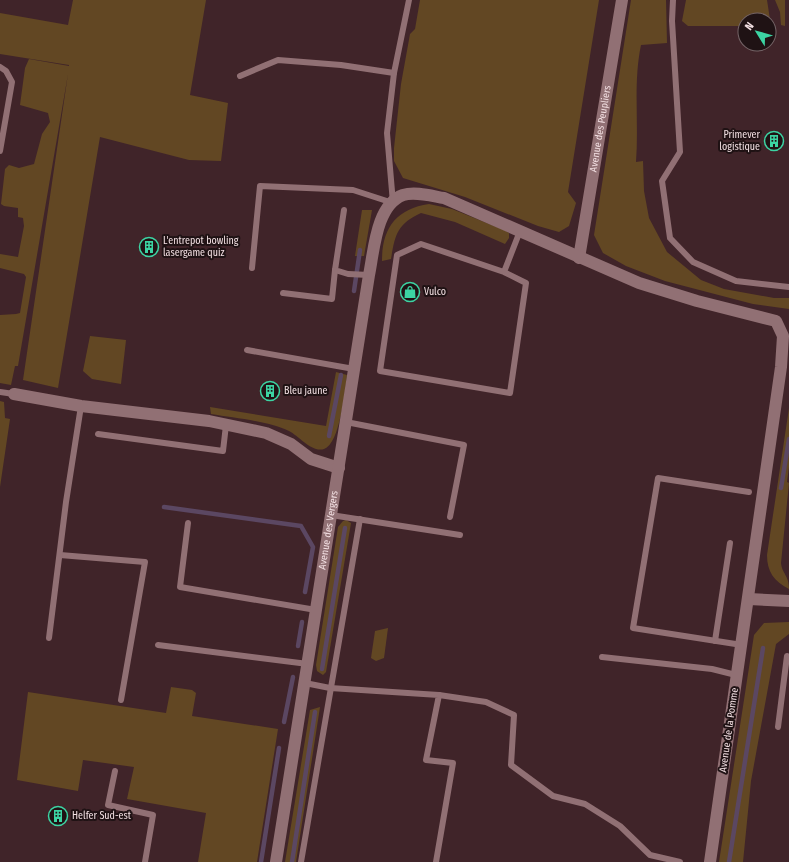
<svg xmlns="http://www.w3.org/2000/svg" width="789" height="862" viewBox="0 0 789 862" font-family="'Fira Sans Condensed',sans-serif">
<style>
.green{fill:#624723}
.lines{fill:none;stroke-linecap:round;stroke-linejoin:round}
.stream{stroke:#5b4762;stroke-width:4.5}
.service{stroke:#917074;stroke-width:6}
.minor{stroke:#917074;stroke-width:12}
.labels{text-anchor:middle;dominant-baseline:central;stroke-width:4;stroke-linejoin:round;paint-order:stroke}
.street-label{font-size:10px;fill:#f3e0e3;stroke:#1f1214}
.poi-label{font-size:10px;fill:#f3e0e3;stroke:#1f1214;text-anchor:start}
</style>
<rect width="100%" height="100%" fill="#402429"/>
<g class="green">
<polygon points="73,0 206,0 190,95 228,103 221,161 189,160 100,137 58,388 23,380 68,74 18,366 15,366 11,385 0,383 0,315 16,314 20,313 26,277 24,274 0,268 0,254 18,257 24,226 23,218 18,217 18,208 4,206 1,204 5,169 9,165 19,168 34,164 42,134 50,122 48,113 20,105 25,68 29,59 69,66 69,65 0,54 0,13 68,25"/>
<polygon points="420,0 599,0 568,192 576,203 569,226 559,232 538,226 465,197 403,178 394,161 394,148 401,84 410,34 415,29"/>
<path d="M631,0H666L667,43L641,45C633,83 639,123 636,162L643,161L644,191L649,218L667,252L701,280L724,289L774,298H789V309L753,304L665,281L626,266L603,253L594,235Z"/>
<polygon points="686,0 767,0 771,26 769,26 769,20 745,20 745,26 688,26 682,21"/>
<polygon points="775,0 785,0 785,26 781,25 780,12"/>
<path d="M429,204L452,209L504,230L509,233V238L505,244L455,222L421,213C397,224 395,235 391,259L382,261C382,228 396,209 429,204Z"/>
<polygon points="362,210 372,210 364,256 355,256"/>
<polygon points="90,336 126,340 121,384 92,379 83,371"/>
<path d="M336,372L347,375C345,390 340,444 324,449C312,453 299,436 289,431C268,421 235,418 211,414L210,407L326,426Z"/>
<polygon points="0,401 4,402 5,418 10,419 0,487"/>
<path d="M789,408V467L787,482L789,483L781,563C782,574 789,575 789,589C774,581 767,572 767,555Z"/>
<polygon points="346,520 351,523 326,672 323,675 317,671 316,665 338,527 343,521"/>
<polygon points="789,622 789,634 776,644 751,781 743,862 719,862 754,635 764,623"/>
<polygon points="388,628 384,658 376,661 371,658 375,631"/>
<polygon points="171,687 192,690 196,693 192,716 278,729 257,862 198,862 206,813 127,799 134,767 83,760 78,791 17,780 28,692 166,713"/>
<polygon points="320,707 296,862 285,862 310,710"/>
</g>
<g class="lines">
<g class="stream">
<polyline points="354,291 360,250"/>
<polyline points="329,436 341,375"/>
<polyline points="781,488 789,439"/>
<polyline points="164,507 301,526 313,547 305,592"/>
<polyline points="298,646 302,622"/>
<polyline points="322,669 345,528"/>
<polyline points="284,722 293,677"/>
<polyline points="261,862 279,748"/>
<polyline points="292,862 315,712"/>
<polyline points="729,862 763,648"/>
</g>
<g class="service">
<polyline points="673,0 672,21 680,152 662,181 670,238 693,262 736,281 789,287"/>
<polyline points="0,67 6,71 12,82 0,151"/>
<polyline points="240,76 278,60 341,65 394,73"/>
<polyline points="344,210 335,270 348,274 369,275"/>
<polyline points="252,268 260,186 353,190 393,203 387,133 394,73 409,0"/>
<polyline points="504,272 526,283 510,393 380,371 397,255 421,244 504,272 520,231"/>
<polyline points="283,293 332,299 335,270"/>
<polyline points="247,350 354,369"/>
<polyline points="0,392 14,394"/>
<polyline points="346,422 464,445 450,517"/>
<polyline points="98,434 223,451 226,425"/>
<polyline points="331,515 460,535"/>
<polyline points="188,523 180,587 316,610"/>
<polyline points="60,555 145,562 121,700"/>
<polyline points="49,638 66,502 81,406"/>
<polyline points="715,641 730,543"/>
<polyline points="158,645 308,664"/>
<polyline points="742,645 633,628 658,478 749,492"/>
<polyline points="602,657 712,669 736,675"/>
<polyline points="305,683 330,688 439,695 426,760 453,763 436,862"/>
<polyline points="439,695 486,702 514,715 511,765 553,796 585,804 620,826 650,855 680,862"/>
<polyline points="778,727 787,656 789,657"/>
<polyline points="115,771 108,805 153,815 145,862"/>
<polyline points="301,862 360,519"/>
</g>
<g class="minor">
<path id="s1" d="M579,258L622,0"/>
<polyline points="14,394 81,406 209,421 266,433 291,444 311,459 339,468"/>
<polyline points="749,599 789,601"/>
<path id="s2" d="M276,862L369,275C374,251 376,205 403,195C415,191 432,196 444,198L639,283L697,301L776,321L783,336L781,367L710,862"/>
</g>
</g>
<defs>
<g id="building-ring" transform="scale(1)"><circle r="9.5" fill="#1f1214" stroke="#3cd4a3" stroke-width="1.5"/><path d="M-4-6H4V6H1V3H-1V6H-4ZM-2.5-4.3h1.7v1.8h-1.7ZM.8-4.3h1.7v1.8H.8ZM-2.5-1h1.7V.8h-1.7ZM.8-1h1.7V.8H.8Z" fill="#3cd4a3"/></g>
<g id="shop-ring" transform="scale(1)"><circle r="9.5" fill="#1f1214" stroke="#3cd4a3" stroke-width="1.5"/><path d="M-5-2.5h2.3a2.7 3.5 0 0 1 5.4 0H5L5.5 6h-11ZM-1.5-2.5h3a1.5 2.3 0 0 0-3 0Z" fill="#3cd4a3"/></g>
</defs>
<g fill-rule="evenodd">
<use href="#building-ring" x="774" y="141"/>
<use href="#building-ring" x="149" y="247"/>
<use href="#shop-ring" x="410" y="292"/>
<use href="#building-ring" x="270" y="391"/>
<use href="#building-ring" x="58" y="816"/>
</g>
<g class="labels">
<g class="street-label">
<text stroke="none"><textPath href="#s1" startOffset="131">Avenue des Peupliers</textPath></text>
<text stroke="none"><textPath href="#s2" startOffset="336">Avenue des Vergers</textPath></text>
<text transform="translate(729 730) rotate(-82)">Avenue de la Pomme</text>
</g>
<g class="poi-label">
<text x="760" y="135" text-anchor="end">Primever<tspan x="760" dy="12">logistique</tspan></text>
<text x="163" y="241">L'entrepot bowling<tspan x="163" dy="12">lasergame quiz</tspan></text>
<text x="424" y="292">Vulco</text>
<text x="284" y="391">Bleu jaune</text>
<text x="72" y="816">Helfer Sud-est</text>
</g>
</g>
<g transform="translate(757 32) rotate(307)"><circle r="19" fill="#1f1214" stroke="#746467"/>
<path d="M0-3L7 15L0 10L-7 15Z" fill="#3cd4a3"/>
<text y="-6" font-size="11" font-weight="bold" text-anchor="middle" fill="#f3e0e3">N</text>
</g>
</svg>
